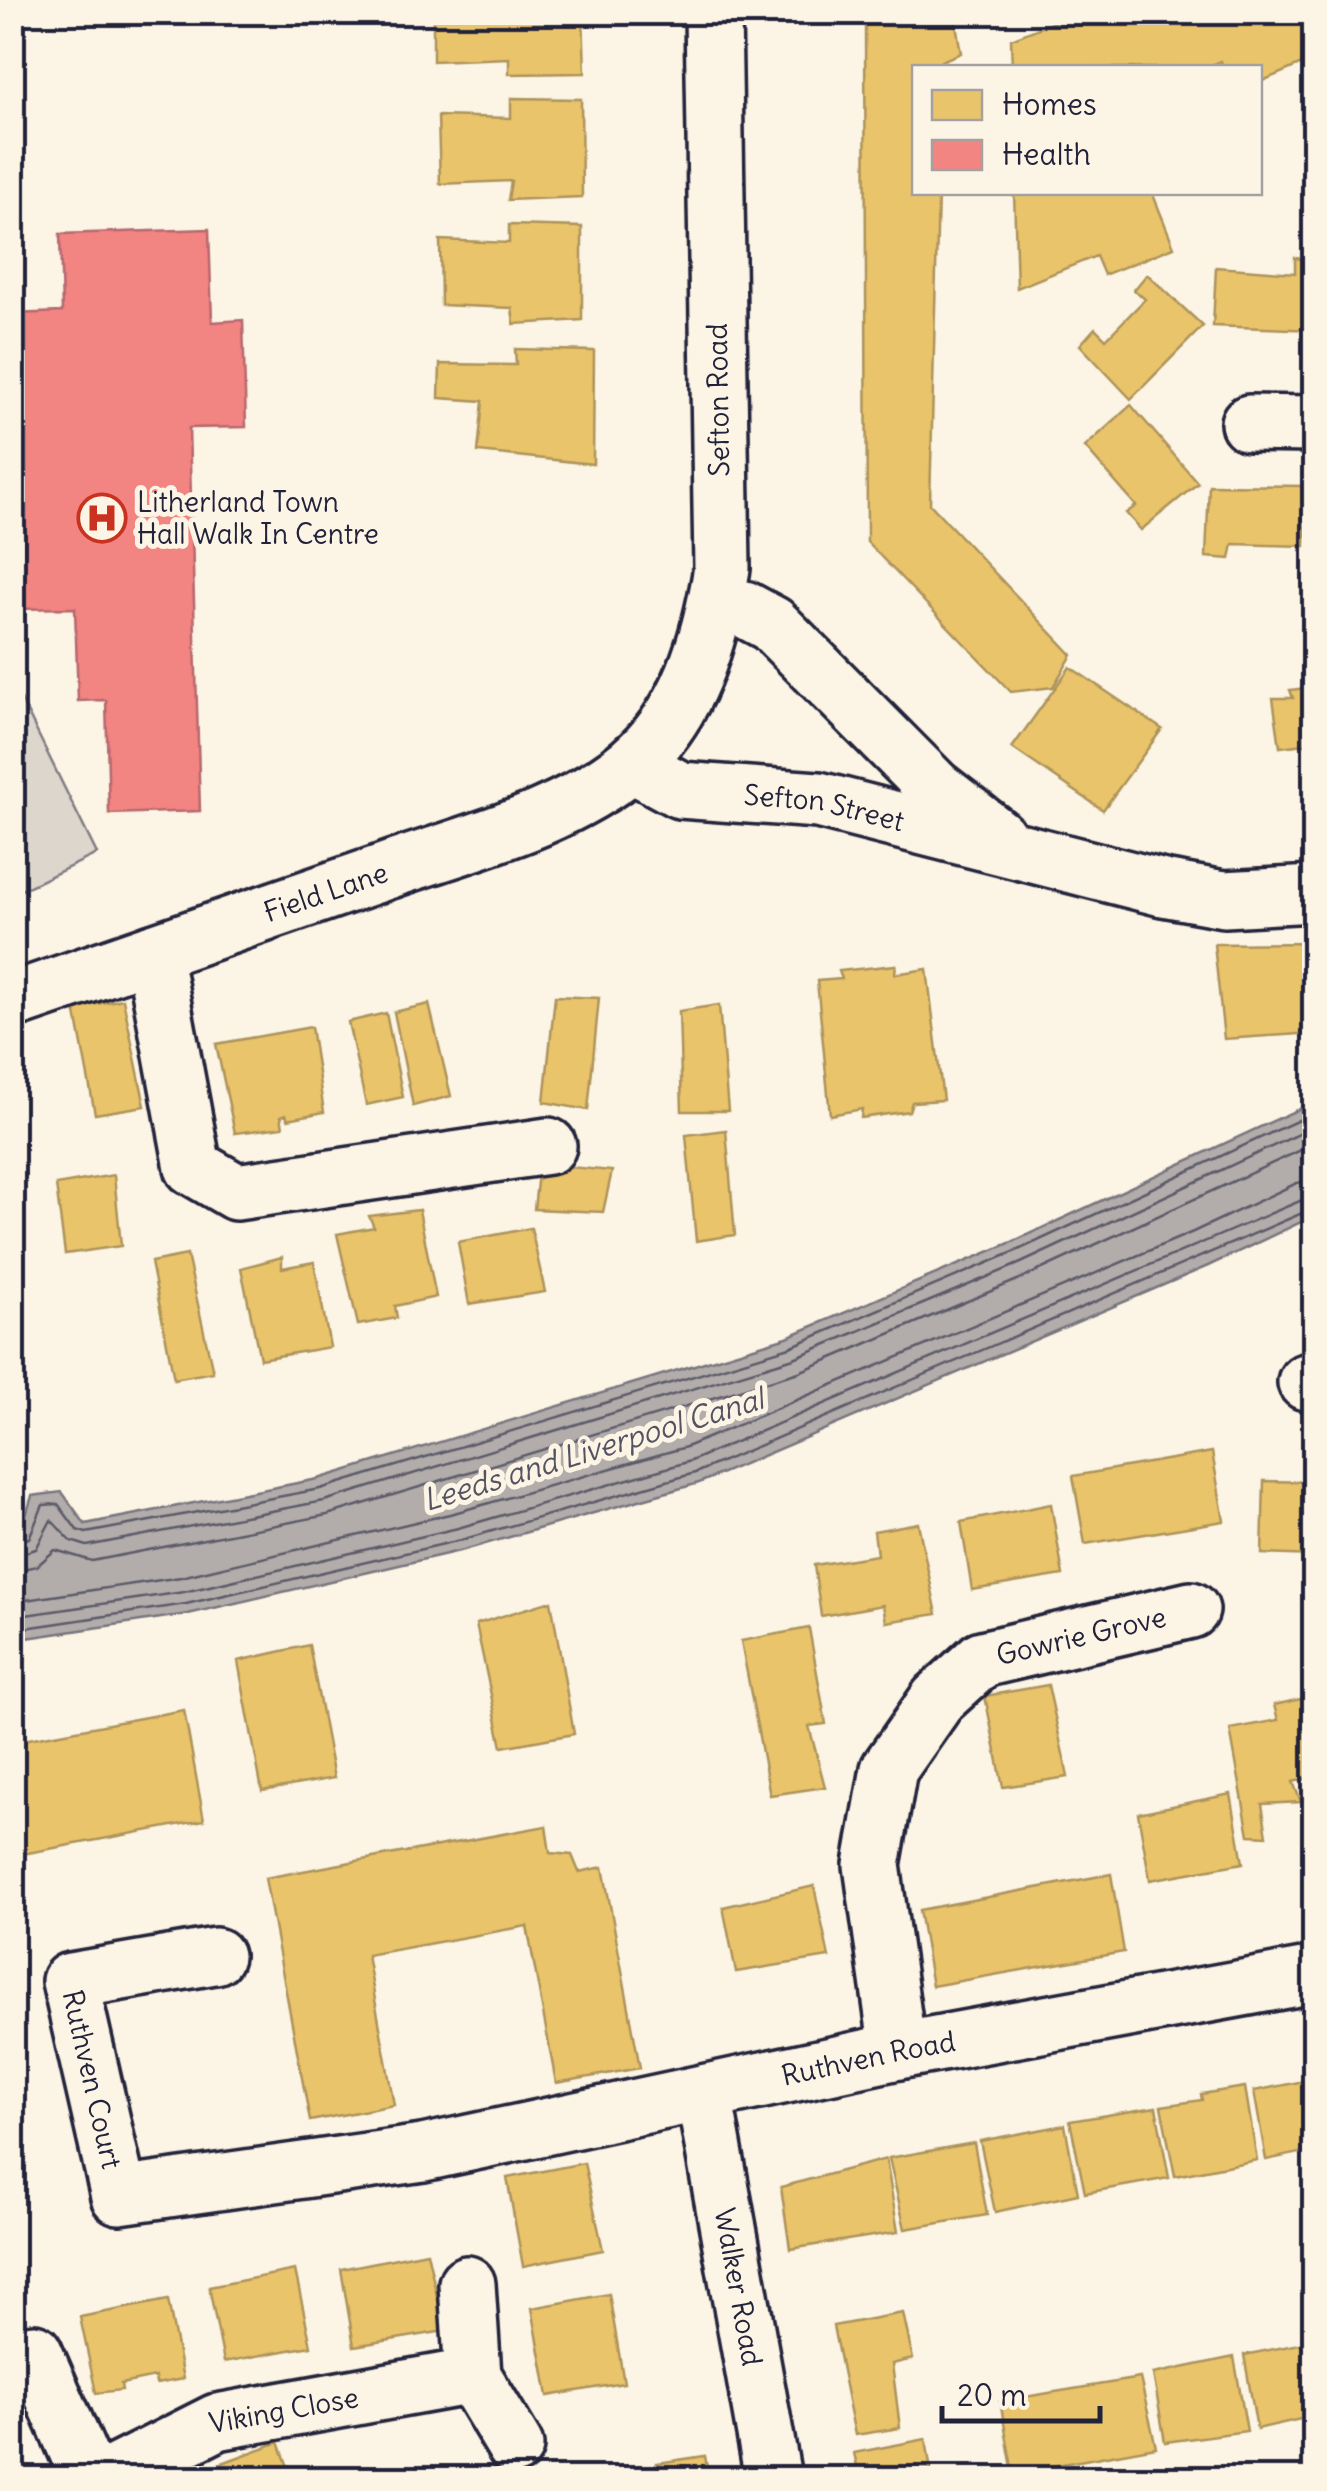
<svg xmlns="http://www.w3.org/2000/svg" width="1327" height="2491" viewBox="0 0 1327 2491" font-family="Delius,sans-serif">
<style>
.green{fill:#dcd6cc;stroke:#7f7c84;stroke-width:2.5}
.water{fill:#b2adab;stroke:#78757e;stroke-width:2.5}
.homes{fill:#e9c46a;stroke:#ad935c;stroke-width:2.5}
.health{fill:#f28482;stroke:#b4676d;stroke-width:2.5}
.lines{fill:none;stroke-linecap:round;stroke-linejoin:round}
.shore{stroke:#5c5a68;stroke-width:2.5}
.minor-casing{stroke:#22223b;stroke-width:62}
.minor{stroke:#fcf5e5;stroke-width:55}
.labels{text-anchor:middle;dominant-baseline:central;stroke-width:10;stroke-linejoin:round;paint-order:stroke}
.street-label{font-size:28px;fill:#22223b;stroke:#fcf5e5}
.poi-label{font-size:28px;fill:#22223b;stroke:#fcf5e5;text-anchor:start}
.water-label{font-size:30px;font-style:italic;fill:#545362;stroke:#fcf5e5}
</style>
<rect width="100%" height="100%" fill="#fcf5e5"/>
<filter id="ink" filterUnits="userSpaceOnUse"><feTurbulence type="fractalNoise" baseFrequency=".01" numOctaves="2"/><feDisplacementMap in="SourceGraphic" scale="20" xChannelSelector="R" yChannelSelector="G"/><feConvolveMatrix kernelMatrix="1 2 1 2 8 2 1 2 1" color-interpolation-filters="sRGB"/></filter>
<g filter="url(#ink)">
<polygon class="green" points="13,683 97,854 13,894 12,894"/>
<polygon class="water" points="1314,1102 1314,1216 1208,1266 699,1483 464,1550 188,1614 13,1640 13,1534 21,1532 32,1496 62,1492 85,1524 318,1479 787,1337 1012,1242"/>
<g class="homes">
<polygon points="433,12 583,12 585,73 509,74 509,58 433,61"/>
<polygon points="875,12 954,12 961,53 941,61 941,68 914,68 914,192 938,192 930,504 1072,655 1053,687 1011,692 867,542 865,26"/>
<polygon points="1079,12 1087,12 1095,24 1124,12 1302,12 1314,43 1314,59 1260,82 1260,68 1223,68 1221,61 1205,68 1012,68 1011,39"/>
<polygon points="511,98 581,99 582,197 508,200 511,181 440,184 438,116 511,118"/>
<polygon points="1014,192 1152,192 1174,247 1104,275 1096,256 1017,288"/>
<polygon points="509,225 582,227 582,320 514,324 512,308 441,305 440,240 509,243"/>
<polygon points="1295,258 1314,260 1314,330 1213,326 1216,267 1295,273"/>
<polygon points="1147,274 1203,326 1131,399 1080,345 1095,328 1106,339 1145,299 1134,290"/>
<polygon points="515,349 594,351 593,464 478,452 483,401 439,398 440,364 516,365"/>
<polygon points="1131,405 1198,483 1141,530 1126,513 1136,506 1085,447"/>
<polygon points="1209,485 1307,486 1305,546 1233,544 1230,559 1206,557"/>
<polygon points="1070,667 1162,729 1103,810 1012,748"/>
<polygon points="1314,687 1314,743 1280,747 1273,698 1293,698 1290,690"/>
<polygon points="1314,943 1314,1033 1224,1039 1214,944"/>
<polygon points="896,965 895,974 927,969 943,1100 912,1102 909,1111 861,1118 862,1109 830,1115 817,981 842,979 839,971"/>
<polygon points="555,996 599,998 588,1110 544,1102"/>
<polygon points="123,999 145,1106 95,1114 75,1008"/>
<polygon points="429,1004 451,1096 413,1106 394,1012"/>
<polygon points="719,1005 728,1111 682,1111 679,1011"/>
<polygon points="386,1013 403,1097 366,1105 348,1022"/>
<polygon points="311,1027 324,1112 288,1119 286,1114 281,1116 283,1127 235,1133 216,1044"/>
<polygon points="726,1130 735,1235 696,1241 686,1135"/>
<polygon points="539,1164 612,1171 603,1212 534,1209"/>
<polygon points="114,1175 121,1246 65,1254 56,1185"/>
<polygon points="419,1210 436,1297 395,1306 397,1318 358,1325 337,1234 374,1227 369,1216"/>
<polygon points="531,1228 545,1292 469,1304 458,1242"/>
<polygon points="187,1255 213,1372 174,1379 151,1262"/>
<polygon points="282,1257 282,1268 314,1262 330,1347 260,1359 241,1268"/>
<polygon points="1212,1452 1224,1521 1085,1544 1073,1476"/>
<polygon points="1264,1481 1314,1482 1314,1556 1262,1554"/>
<polygon points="1051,1504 1063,1575 972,1590 961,1522"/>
<polygon points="918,1523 937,1614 886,1622 883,1605 821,1616 814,1565 877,1555 874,1531"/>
<polygon points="551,1601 574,1734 502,1747 476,1624"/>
<polygon points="809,1628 826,1724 809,1726 825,1787 770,1795 741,1641"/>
<polygon points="309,1645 334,1778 262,1791 238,1661"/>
<polygon points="1048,1685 1068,1777 1003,1787 985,1696"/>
<polygon points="1314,1696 1314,1777 1293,1782 1301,1802 1262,1804 1267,1836 1249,1835 1230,1729 1278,1720 1274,1705"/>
<polygon points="184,1710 204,1820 12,1856 12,1742"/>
<polygon points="1231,1794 1243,1863 1150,1880 1138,1813"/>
<polygon points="546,1826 550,1853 572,1855 579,1872 603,1867 640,2068 556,2083 527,1926 367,1955 394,2105 310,2121 265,1878"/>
<polygon points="1111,1874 1124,1952 932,1986 919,1910"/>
<polygon points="814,1886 829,1957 736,1972 723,1907"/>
<polygon points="1314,2079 1314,2150 1266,2160 1254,2091"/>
<polygon points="1245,2087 1257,2160 1175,2176 1161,2106 1202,2100 1201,2094"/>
<polygon points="1156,2107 1169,2178 1085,2193 1070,2121"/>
<polygon points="1065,2125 1078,2194 995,2212 980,2141"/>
<polygon points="974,2143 987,2215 905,2229 889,2158"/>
<polygon points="886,2159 898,2232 790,2249 781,2187"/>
<polygon points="584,2163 603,2250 523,2266 507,2178"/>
<polygon points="427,2252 445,2331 354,2346 341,2269"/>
<polygon points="295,2270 311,2346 224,2362 209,2287"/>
<polygon points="609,2294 624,2383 548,2396 532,2308"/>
<polygon points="168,2300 183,2379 156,2384 155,2377 121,2384 122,2390 96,2393 80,2317"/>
<polygon points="903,2313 913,2359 892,2364 900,2428 855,2435 833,2326"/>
<polygon points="1314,2341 1314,2416 1257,2429 1244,2355"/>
<polygon points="1234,2357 1247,2431 1165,2442 1153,2374"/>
<polygon points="1140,2378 1156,2447 1013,2473 1000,2401"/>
<polygon points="926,2439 932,2478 860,2478 854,2453"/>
<polygon points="279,2442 292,2478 211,2478 206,2469"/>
<polygon points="12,2454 22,2454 31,2478 12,2478"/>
<polygon points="705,2456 709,2478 658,2478 657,2463"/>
</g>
<polygon class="health" points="209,229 212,322 243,320 246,427 189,428 200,811 109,814 106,700 78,701 75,608 12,609 12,314 62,312 60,234"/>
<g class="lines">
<g class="shore">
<polyline points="12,1543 29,1538 43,1505 58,1504 77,1530 86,1533 320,1489 790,1347 1016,1251 1314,1113"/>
<polyline points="12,1556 36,1549 51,1520 71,1541 87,1546 324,1501 794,1358 1021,1263 1314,1127"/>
<polyline points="12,1571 37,1566 55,1550 92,1561 327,1515 799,1372 1027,1276 1314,1144"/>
<polyline points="12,1602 181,1577 454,1513 686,1447 1193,1232 1297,1183 1314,1180"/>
<polyline points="12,1617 184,1592 458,1528 691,1461 1314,1195"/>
<polyline points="12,1630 186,1604 461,1540 695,1473 1314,1208"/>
</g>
<g class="minor-casing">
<g id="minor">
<polyline points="1249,423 1314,424"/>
<polyline points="716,602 744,609 772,624 935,788 998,837"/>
<path id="s1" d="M632,764L680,790L818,800L1163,888L1224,899L1314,894"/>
<polyline points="153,952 193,1167 236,1192 548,1146"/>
<path id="s2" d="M12,1001C137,957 262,914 387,871C467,843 564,820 631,764C689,716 710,640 722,568L713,12"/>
<polyline points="1306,1382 1314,1383"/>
<path id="s3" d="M215,1956L70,1981L119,2196L423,2153L898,2051L1314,1975"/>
<path id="s4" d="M898,2051L872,1865L889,1769L938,1699L982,1659L1191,1610"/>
<path id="s5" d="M704,2095L773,2478"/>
<polyline points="467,2284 473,2376 515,2446"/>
<polyline points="34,2352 89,2478"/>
<path id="s6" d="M106,2478L217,2422L473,2376"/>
</g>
</g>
<use href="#minor" class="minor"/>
</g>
</g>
<defs>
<g id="hospital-ring" transform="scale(2.5)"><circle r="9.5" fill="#fcf5e5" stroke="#c8321e" stroke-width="1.5"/><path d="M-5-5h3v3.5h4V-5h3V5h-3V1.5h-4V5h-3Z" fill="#c8321e"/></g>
</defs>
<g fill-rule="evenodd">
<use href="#hospital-ring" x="102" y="518"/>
</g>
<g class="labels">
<g class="street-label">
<text transform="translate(718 400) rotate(-91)">Sefton Road</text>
<text stroke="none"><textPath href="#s1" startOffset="200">Sefton Street</textPath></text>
<text stroke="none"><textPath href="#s2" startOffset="332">Field Lane</textPath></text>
<text stroke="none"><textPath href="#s4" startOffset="532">Gowrie Grove</textPath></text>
<text stroke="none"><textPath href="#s3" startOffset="1130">Ruthven Road</textPath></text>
<text stroke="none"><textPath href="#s3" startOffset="248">Ruthven Court</textPath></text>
<text stroke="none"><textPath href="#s5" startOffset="195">Walker Road</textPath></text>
<text stroke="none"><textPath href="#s6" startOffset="192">Viking Close</textPath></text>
</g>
<g class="poi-label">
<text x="137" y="502">Litherland Town<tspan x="137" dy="32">Hall Walk In Centre</tspan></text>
</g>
<g class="water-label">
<text transform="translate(593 1449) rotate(-17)">Leeds and Liverpool Canal</text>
</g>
</g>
<rect width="1327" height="2491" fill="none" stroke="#fcf5e5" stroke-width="50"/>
<rect x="25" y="25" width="1277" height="2441" fill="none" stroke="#22223b" stroke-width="4" filter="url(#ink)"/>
<rect x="912" y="65" width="350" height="130" fill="#fcf5e5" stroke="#a5a1a1" stroke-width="2.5"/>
<rect x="932" y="90" width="50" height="30" fill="#e9c46a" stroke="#a5a1a1" stroke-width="2.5"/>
<text x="1002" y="115" font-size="30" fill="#22223b">Homes</text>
<rect x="932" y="140" width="50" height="30" fill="#f28482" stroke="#a5a1a1" stroke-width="2.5"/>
<text x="1002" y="165" font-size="30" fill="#22223b">Health</text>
<path d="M942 2406v15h158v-15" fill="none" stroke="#22223b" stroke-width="5"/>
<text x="957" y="2406" font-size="30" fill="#22223b" stroke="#fcf5e5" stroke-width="8" paint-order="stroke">20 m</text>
</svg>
